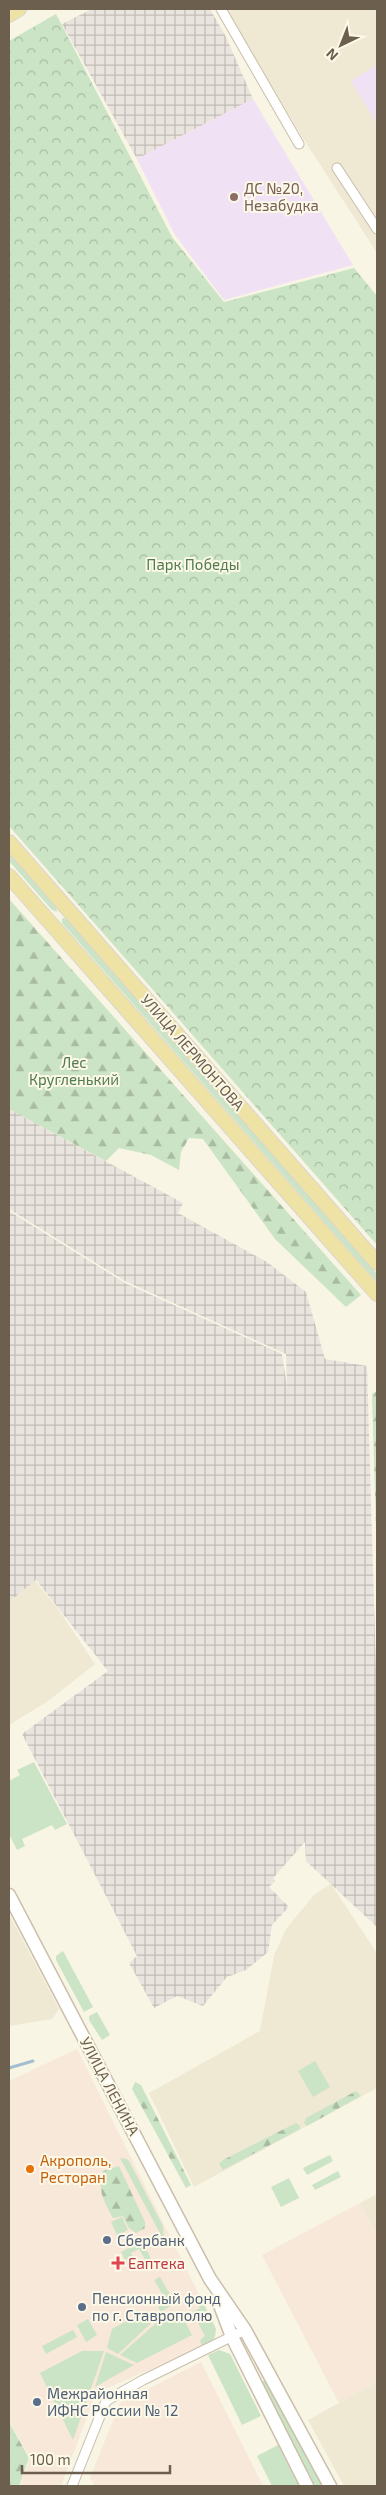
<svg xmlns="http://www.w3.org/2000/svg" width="386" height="2495" viewBox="0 0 386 2495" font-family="'Exo 2',sans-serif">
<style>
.residential{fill:#efe8d3}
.commercial{fill:#f7e8d9}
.industrial{fill:url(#industrial-grid)}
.education{fill:#f1e1f5}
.grass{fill:#cbe4c5}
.forest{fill:url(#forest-firs)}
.park{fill:url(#park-crowns)}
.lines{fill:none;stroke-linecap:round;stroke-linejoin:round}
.stream{stroke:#a3bfcf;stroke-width:3}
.street-casing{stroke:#c8beac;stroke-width:11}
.secondary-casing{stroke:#cbbfab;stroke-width:15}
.primary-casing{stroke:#d9d5d1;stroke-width:16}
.street{stroke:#fff;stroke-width:9}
.secondary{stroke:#fff;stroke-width:12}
.primary{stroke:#efe2a5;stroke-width:14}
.education-dot{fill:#8d6e63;stroke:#fcf9e9;stroke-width:2}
.food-dot{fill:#e8710a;stroke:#fcf9e9;stroke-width:2}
.service-dot{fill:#5c6f8a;stroke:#fcf9e9;stroke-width:2}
.health-dot{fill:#e0444e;stroke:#fcf9e9;stroke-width:2}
.labels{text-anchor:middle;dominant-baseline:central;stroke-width:4;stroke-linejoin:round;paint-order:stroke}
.education-label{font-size:15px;fill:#785e54;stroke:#fcf9e9;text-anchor:start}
.park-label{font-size:15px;fill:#517c4d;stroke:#fcf9e9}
.street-label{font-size:15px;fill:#6d5f4d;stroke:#fcf9e9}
.food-label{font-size:15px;fill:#c56008;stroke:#fcf9e9;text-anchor:start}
.service-label{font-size:15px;fill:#4e5e75;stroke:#fcf9e9;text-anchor:start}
.health-label{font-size:15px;fill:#be3a42;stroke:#fcf9e9;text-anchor:start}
</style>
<defs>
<pattern id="industrial-grid" width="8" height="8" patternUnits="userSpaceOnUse" patternTransform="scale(1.25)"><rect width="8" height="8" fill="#e9e5de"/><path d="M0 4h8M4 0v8" fill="none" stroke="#c1bdb6"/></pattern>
<pattern id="forest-firs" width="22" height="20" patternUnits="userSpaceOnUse" patternTransform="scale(1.25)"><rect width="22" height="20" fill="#cbe4c5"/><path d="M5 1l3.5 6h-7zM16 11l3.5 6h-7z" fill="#a9bca2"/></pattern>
<pattern id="park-crowns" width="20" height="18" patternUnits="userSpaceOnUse" patternTransform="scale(1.25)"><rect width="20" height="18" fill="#cbe4c5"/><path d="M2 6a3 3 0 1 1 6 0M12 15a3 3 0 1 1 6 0" fill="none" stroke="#a9bca2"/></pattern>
</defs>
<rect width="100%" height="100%" fill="#f8f5e4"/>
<g class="residential">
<polygon points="225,9 377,9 377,65 351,81 377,124 377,253 303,138"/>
<polygon points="35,1581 58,1609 95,1664 48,1701 9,1725 9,1602"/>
<polygon points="331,1884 377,1953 377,2088 194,2187 149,2093 260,2031 274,1956 286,1929 314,1895"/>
<polygon points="9,1914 59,2009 52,2019 9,2026"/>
<polygon points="377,2194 377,2234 360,2203"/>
<polygon points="377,2382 377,2486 344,2486 308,2420"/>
</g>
<g class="commercial">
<polygon points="77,2049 216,2329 216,2335 214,2339 203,2346 96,2393 61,2486 20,2486 30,2458 9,2420 9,2081"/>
<polygon points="360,2203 377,2234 377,2382 339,2403 262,2255"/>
<polygon points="201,2362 263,2486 95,2486 90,2478 120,2403"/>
</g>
<g class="industrial">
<polygon points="92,9 210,9 226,37 253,99 137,159 62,24"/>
<polygon points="9,1109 183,1203 178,1213 267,1262 306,1292 325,1359 367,1366 377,1705 377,1927 306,1861 305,1842 273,1878 275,1881 269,1887 289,1907 272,1925 268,1952 246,1970 227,1977 203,2006 177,1996 154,2008 129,1963 137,1956 22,1734 108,1671 36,1580 9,1602 9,1211 125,1283 282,1354 287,1387 286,1354 125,1281 9,1209"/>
</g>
<g class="education">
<polygon points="377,65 377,124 351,81"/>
<polygon points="253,99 353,265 224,300 175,235 137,159"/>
</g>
<g class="grass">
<polygon points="9,853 56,907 57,912 52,910 9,861"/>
<polygon points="62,918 67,919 377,1274 377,1282 62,923"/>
<polygon points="34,1762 67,1824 55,1830 52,1825 22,1839 25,1846 17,1850 9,1834 9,1781 20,1775 17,1770"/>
<polygon points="63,1951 93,2007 84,2012 56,1960 56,1956"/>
<polygon points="97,2012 110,2035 102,2040 89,2020 89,2016"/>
<polygon points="315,2061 330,2087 313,2097 298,2071"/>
<polygon points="330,2155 333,2161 307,2175 303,2168"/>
<polygon points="120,2158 127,2159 129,2161 163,2226 164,2241"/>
<polygon points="338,2171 341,2177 315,2190 312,2185"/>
<polygon points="289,2178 299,2198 281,2207 271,2187"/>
<polygon points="122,2217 128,2230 117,2235 111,2222"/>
<polygon points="142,2241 151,2259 146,2261 139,2249 131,2253 137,2267 130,2270 121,2252"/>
<polygon points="160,2277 175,2303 161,2312 158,2307 167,2302 154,2280"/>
<polygon points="196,2298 204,2304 216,2329 214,2339 202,2346 200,2340 205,2336 192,2312 200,2308 194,2299"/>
<polygon points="171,2310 174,2315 180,2311 192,2335 137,2363 120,2355"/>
<polygon points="144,2312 148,2317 157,2312 160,2315 118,2354 107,2348 112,2329"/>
<polygon points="88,2319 97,2335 86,2342 77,2325"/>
<polygon points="73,2330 77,2337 46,2354 42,2346"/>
<polygon points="219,2350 230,2354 261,2416 242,2425 208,2355"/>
<polygon points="82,2351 104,2351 73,2440 40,2373"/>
<polygon points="106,2352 134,2365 95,2387"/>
<polygon points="263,2381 267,2381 323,2486 315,2486 262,2383"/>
<polygon points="278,2445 299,2486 272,2486 257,2456"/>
</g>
<g class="forest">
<polygon points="9,899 361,1295 346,1307 275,1239 203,1139 189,1138 181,1152 179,1170 151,1155 119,1148 106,1161 9,1109"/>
<polygon points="377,1391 377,1564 372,1394"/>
<polygon points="135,2082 141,2085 191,2185 186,2188 132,2089"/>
<polygon points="356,2091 361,2096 307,2126 304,2123 306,2118"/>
<polygon points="296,2123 300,2126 300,2129 223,2170 219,2164 223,2160"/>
<path d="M119,2166L145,2222V2228L136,2233L129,2228L123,2216L113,2218C104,2201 97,2191 103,2171Z"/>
<polygon points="9,2422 29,2458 19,2486 9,2486"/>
</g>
<polygon class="park" points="56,14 172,237 224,302 354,268 377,296 377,1245 9,826 9,41"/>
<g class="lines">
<polyline class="stream" points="9,2068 33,2061"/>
<g class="street-casing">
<g id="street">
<polyline points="221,9 299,144"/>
<polyline points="337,168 377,229"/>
<polyline points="72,2486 106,2401 143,2380 245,2330"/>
</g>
</g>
<g class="secondary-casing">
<g id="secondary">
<polyline points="9,1895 210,2279 245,2330 330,2486"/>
<polyline points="218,2300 232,2337 307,2486"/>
</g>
</g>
<g class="primary-casing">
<g id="primary">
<polyline points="9,15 19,9"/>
<polyline points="9,842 377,1263"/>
<polyline points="9,876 377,1294"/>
</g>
</g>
<use href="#street" class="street"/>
<use href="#secondary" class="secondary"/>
<use href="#primary" class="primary"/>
</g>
<circle class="education-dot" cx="234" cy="197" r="5"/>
<circle class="food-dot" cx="30" cy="2169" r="5"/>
<g class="service-dot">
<circle cx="107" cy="2240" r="5"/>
<circle cx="82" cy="2307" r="5"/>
<circle cx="37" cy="2402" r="5"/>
</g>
<path class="health-dot" d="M115.5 2255.5h5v5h5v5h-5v5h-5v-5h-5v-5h5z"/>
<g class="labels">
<g class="education-label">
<text x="244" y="188">ДС №20,<tspan x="244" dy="17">Незабудка</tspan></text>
</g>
<g class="park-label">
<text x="193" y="564">Парк Победы</text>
<text x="74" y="1062">Лес<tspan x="74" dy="17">Кругленький</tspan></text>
</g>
<g class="street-label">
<text transform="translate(193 1052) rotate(49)">УЛИЦА ЛЕРМОНТОВА</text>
<text transform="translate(110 2086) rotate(62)">УЛИЦА ЛЕНИНА</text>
</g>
<g class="food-label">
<text x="40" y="2160">Акрополь,<tspan x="40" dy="17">Ресторан</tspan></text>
</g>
<g class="service-label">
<text x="117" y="2240">Сбербанк</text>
<text x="92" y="2298">Пенсионный фонд<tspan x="92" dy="17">по г. Ставрополю</tspan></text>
<text x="47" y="2393">Межрайонная<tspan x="47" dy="17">ИФНС России № 12</tspan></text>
</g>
<g class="health-label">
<text x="128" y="2263">Еаптека</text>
</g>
</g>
<rect width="386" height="2495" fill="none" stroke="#6d5f4d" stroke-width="20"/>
<g transform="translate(341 45) rotate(223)" stroke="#fcf9e9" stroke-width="4" paint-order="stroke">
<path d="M0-4L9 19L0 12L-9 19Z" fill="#6d5f4d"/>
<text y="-8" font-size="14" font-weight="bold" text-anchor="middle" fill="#6d5f4d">N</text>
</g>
<path d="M22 2465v8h148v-8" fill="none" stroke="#6d5f4d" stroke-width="2.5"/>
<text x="30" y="2465" font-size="15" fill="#6d5f4d" stroke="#fcf9e9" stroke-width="4" paint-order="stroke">100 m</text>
</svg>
